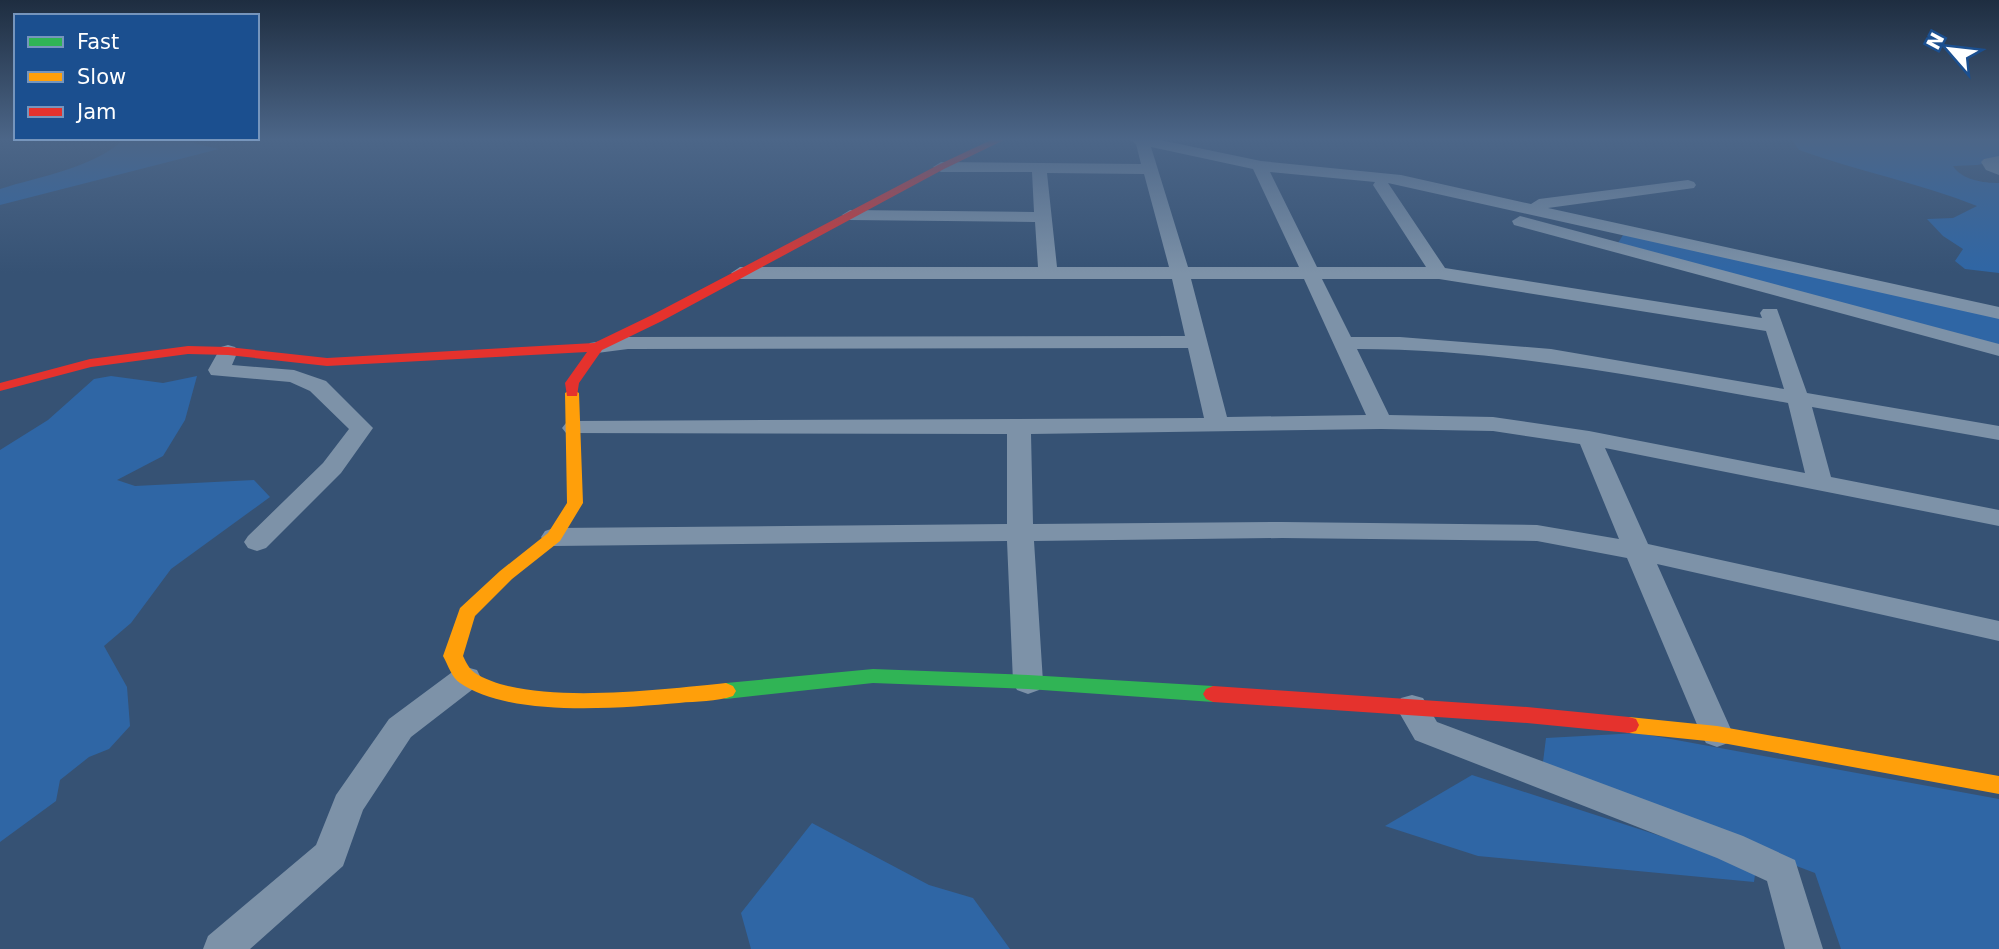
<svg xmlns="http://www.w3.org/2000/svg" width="1999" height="949" viewBox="0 0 1999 949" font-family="'DejaVu Sans',sans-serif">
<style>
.green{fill:#2f66a5}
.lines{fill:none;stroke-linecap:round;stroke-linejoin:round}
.street{fill:#7d92a8;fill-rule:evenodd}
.fast{fill:#30b455;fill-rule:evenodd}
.slow{fill:#ff9f0a;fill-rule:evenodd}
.jam{fill:#e5322d;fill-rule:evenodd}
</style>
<rect width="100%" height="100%" fill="#365274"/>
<g class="green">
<path d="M123,140H198L193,143L219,149L0,205V189C40,176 91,169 123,140Z"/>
<path d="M1792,140H1999V161L1977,165L1953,166C1962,180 1983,183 1999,183V273L1965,269L1955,261L1963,249L1943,236L1927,219L1953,218L1977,206C1919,183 1858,171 1799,150Z"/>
<polygon points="1635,234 1999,316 1999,346 1618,243 1623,235"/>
<polygon points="111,376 163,383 197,376 185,420 163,456 117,480 135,486 254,480 270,497 171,569 131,623 104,646 127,687 130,726 109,749 89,757 60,780 56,801 0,842 0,450 48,420 94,379"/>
<polygon points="1638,733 1999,799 1999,949 1841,949 1815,873 1542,770 1546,738"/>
<polygon points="1472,775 1756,867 1754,882 1478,856 1385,826"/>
<polygon points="812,823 929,885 973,898 1010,949 751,949 741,913"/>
</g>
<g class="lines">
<g class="street">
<path d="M1130,140H1160L1261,161L1401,175L1531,204L1539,199L1688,180L1694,182L1696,185L1694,188L1548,208L1999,307V319L1388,183L1445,268L1762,318L1760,313L1763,309H1777L1807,393L1999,426V440L1812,407L1831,477L1999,510V526L1605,448L1648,544L1999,621V641L1657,564L1733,734L1728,743L1717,747L1706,743L1701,734L1627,558L1537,541L1282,538L1034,541L1043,682L1039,690L1028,694L1017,690L1013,682L1007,541L554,546L545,543L541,537L545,531L554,528L1007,524V434L566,433L562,428L566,423L574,421L1204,418L1188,348L628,349L597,353L590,351L587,347L590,343L628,337L1185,336L1172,279H740L731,273L740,267H1038L1035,222L850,220L842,215L850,210L1034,212L1032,172H941L933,167L941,162L1141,164L1136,144ZM1151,147L1253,169L1299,267H1188ZM1270,172L1375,182L1373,185L1426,267H1317ZM1047,173L1144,174L1169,267H1057ZM1191,279H1304L1366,415L1227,417ZM1322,279H1439L1766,331L1784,389L1551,349L1400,337H1351ZM1357,349C1504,349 1644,378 1788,403L1805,473L1589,431L1493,417L1389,415ZM1381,429L1493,431L1580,444L1619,539L1537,525L1282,522L1033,524L1031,434Z"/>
<polygon points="1999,156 1999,175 1986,170 1981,162 1984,159"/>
<polygon points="1520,216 1999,344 1999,356 1514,225 1512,221"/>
<polygon points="228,345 235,347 238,351 232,365 294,370 326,381 373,428 341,473 266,548 257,551 248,548 244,542 248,536 323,463 349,429 310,391 290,382 211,375 208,370 221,347"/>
<polygon points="466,667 477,670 481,678 477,686 411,737 363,810 343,866 250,949 203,949 208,936 316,845 336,795 389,719 455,670"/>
<polygon points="1412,695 1423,698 1437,722 1743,836 1795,860 1823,949 1785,949 1767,881 1717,858 1415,740 1396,707 1401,698"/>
</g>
<polygon class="fast" points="873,669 1028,675 1213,686 1220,689 1223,694 1220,699 1213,702 1028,689 873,683 726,699 719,696 716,691 719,686 726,683"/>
<g class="slow">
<path d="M572,389L579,393L583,503L560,541L512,579L475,616L463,656C466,662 469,669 475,673C528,707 664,689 726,683L733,686L736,691L733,696C716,702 697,701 679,703C621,708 510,718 460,683C452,678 448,665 443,656L460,608L500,571L548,533L567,503L565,393Z"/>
<polygon points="1629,717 1717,726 1999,776 1999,794 1717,742 1629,733 1622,731 1619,725 1622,719"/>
</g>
<g class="jam">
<polygon points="991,140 1004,140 944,169 662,321 602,350 579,383 577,396 567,396 565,383 587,352 327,366 228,355 188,354 91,367 0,391 0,383 90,359 188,346 228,347 327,358 594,343 652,315 938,165"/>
<polygon points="1213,686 1527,707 1629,717 1636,719 1639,725 1636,731 1629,733 1527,723 1213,702 1206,699 1203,694 1206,689"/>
</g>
</g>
<linearGradient id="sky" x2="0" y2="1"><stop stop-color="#1e2d40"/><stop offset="0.51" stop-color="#4c6688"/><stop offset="1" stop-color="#4c6688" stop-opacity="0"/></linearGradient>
<rect width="1999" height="273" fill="url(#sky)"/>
<rect x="14" y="14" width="245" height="126" fill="#1b4f8f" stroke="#7695bc" stroke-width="2"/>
<rect x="28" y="37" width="35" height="10" fill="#30b455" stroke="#7695bc" stroke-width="2"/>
<text x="77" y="49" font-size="21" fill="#ffffff">Fast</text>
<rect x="28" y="72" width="35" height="10" fill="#ff9f0a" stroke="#7695bc" stroke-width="2"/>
<text x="77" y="84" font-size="21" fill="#ffffff">Slow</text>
<rect x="28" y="107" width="35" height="10" fill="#e5322d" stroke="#7695bc" stroke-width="2"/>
<text x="77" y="119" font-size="21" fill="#ffffff">Jam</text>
<g transform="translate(1950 49) rotate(298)" stroke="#1b4f8f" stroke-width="5" paint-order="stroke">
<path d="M0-5L12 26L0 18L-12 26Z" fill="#ffffff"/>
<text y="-10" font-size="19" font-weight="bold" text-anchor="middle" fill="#ffffff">N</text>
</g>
</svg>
